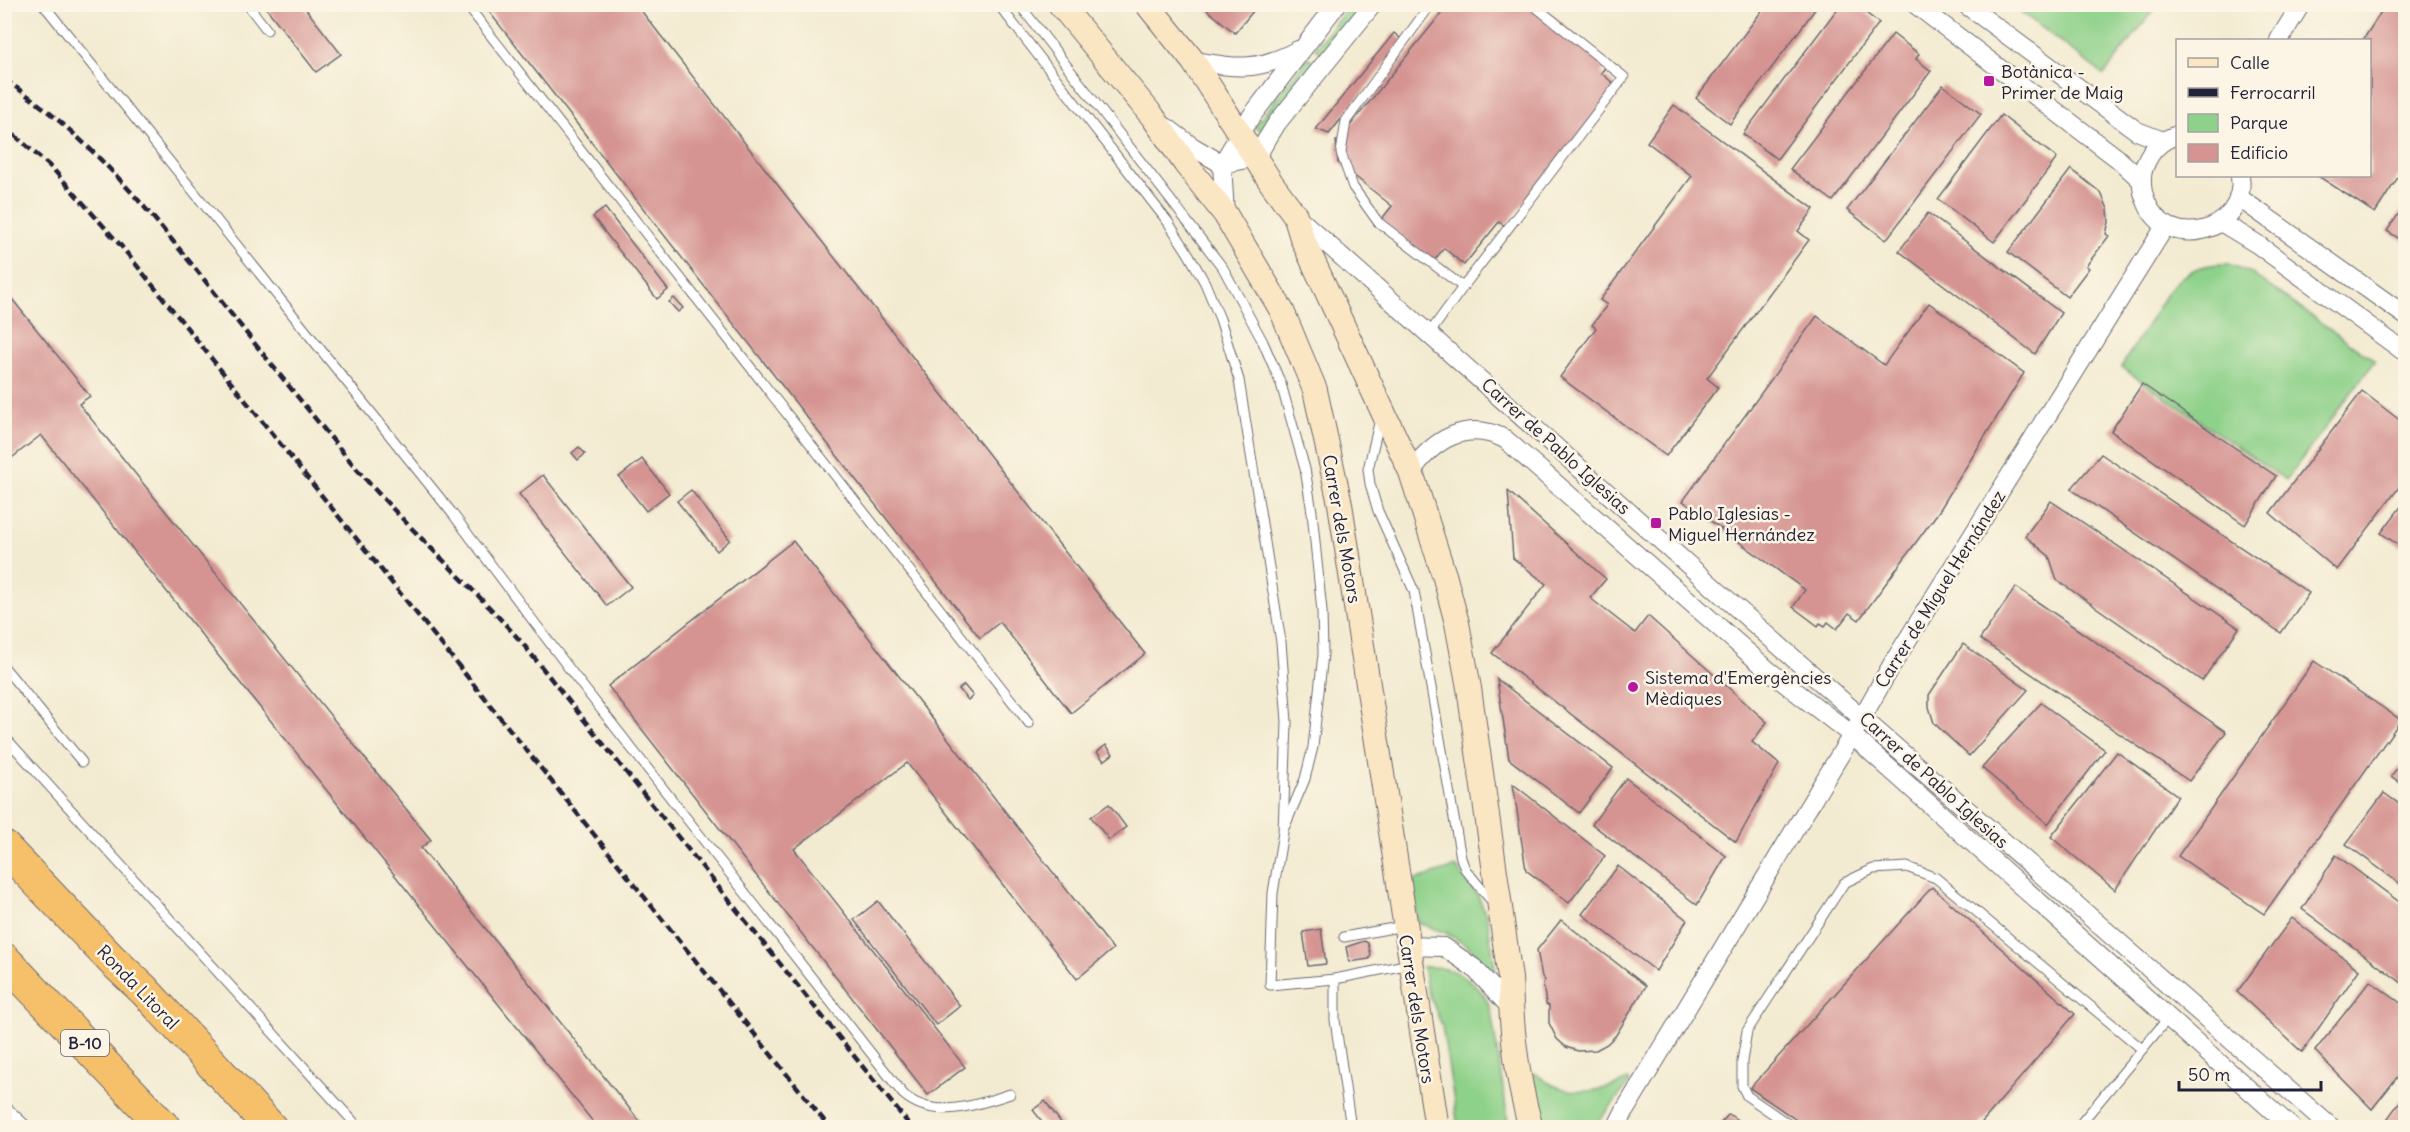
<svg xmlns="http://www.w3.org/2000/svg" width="2410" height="1132" viewBox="0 0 2410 1132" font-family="Delius,sans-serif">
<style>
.green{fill:#8ed18a;stroke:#587a62;stroke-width:1.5}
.building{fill:#d59492}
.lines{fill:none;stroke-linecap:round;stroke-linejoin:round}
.lane-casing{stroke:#6b6870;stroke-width:11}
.street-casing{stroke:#6b6870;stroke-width:20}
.secondary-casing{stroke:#6b6870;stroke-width:26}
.highway-casing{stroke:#6b6870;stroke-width:34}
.lane{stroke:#fff;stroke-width:9}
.street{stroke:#fff;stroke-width:18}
.secondary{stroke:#fbe6c4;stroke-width:24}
.highway{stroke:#f6c06b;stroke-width:32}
.rail{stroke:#22223b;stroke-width:4.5;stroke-dasharray:9 4.5;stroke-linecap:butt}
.poi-dot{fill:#b5179e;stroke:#fcf5e5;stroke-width:2}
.labels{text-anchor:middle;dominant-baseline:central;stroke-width:5;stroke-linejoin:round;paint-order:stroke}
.shield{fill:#fcf5e5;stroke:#63616e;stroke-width:1.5}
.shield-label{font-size:16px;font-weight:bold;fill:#22223b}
.poi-label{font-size:18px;fill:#22223b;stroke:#fcf5e5;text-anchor:start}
.street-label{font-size:18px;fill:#22223b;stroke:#fcf5e5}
</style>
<rect width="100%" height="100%" fill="#fcf5e5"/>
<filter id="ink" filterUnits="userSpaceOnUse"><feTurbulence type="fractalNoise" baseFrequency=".0167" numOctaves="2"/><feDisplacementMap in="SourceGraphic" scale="12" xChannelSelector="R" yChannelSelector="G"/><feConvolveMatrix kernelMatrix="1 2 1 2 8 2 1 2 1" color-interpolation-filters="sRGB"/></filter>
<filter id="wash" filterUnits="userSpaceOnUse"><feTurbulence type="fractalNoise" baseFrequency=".008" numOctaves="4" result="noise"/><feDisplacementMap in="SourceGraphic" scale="24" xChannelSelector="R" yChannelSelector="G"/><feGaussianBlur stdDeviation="1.35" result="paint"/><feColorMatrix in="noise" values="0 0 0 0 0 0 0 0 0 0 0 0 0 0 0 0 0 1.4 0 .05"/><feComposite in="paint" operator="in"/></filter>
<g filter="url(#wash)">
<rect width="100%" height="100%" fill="#f3ebd1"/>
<g class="green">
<polygon points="1350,5 1363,5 1323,54 1315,48"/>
<polygon points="2012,5 2157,5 2104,75"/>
<polygon points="1308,57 1315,63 1263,128 1260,130 1254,127"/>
<path d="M2221,264H2229L2249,272L2375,361L2286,480L2121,367L2168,291C2183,273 2197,265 2221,264Z"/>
<polygon points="1456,867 1478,896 1487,917 1496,974 1494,977 1468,946 1446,933 1418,923 1411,881"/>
<path d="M1423,967C1454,965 1482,982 1491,1011L1509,1127H1458L1442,1026L1427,989Z"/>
<path d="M1535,1073C1562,1097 1596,1095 1628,1080L1629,1083L1603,1116L1590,1127H1541L1532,1074Z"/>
</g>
<g id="blocks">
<g class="building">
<polygon points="263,4 302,4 341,54 316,72"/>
<polygon points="483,4 636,4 1145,654 1071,713 1000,622 980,638"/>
<polygon points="1200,4 1259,4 1235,33"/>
<polygon points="1449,4 1540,4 1608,64 1601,73 1619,88 1505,226 1499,222 1464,265 1444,248 1433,262 1381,220 1392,206 1342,166 1342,163 1338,163 1336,141 1340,141 1340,138"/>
<polygon points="1767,4 1819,4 1730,124 1696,98"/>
<polygon points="1841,4 1854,4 1879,23 1777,159 1743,134"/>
<polygon points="2386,4 2398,4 2406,10 2406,165 2375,213 2318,176 2370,176 2370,40 2363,40"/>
<polygon points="1394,33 1404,41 1329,134 1316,129"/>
<polygon points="1893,34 1919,54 1916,59 1931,71 1833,201 1790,169"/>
<polygon points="1943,85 1981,114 1886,240 1847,210"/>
<polygon points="1674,105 1814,209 1798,231 1809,240 1707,378 1718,387 1666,456 1560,377 1596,328 1592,325 1607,305 1600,300 1692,176 1647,142"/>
<polygon points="2001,115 2057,158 1994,242 1938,199"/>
<polygon points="2071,169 2101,193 2108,209 2109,222 2106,234 2109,236 2086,266 2089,268 2067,297 2008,252"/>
<polygon points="2406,203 2406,243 2387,231"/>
<polygon points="605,208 668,290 657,299 593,217"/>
<polygon points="1928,213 2061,313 2035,354 1899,251"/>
<polygon points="4,289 90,396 79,404 431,840 421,848 645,1128 598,1128 41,435 4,464"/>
<polygon points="674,298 683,308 678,312 669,302"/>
<polygon points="1929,303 2024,373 1939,511 1859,620 1849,613 1837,629 1828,622 1825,626 1820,623 1818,626 1793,607 1805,590 1683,501 1817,316 1884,365"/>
<polygon points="2142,384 2276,476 2245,525 2111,431"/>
<polygon points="2362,391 2406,425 2406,478 2337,570 2270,513"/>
<polygon points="579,447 585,454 578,460 572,453"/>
<polygon points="2101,454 2309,593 2281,633 2071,489"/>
<polygon points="642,459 669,493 646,511 619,477"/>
<polygon points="543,475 631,587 607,606 519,494"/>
<polygon points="691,490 730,540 717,551 677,501"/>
<polygon points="1508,491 1606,579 1590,598 1635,633 1648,616 1767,722 1752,742 1779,764 1736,842 1492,653 1546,584 1513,558"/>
<polygon points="2406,500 2406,550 2381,533"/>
<polygon points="2051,501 2239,628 2202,681 2057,580 2049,556 2025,536"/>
<polygon points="793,541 1113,949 1077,979 907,763 794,849 965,1067 928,1095 608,686"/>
<polygon points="2016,587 2226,732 2189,781 1980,639"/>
<polygon points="1963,644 2028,690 1969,756 1934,723 1929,707 1929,695"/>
<polygon points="2314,661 2401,720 2264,914 2178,856"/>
<polygon points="1497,679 1613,768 1579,813 1509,759"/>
<polygon points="964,685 973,696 968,700 959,689"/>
<polygon points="2041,703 2105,750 2048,824 1982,768"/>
<polygon points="1106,745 1113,754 1104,761 1097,752"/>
<polygon points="2117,752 2178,796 2115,890 2051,837"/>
<polygon points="2406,757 2406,787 2391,776"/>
<polygon points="1626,778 1726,856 1697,905 1592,824"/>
<polygon points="1513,784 1605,856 1569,903 1526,870"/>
<polygon points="2384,793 2406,809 2406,888 2346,844"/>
<polygon points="1109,804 1126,827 1109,840 1091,817"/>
<polygon points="2336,855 2406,907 2406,986 2302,909"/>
<polygon points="1618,866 1687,920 1656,971 1582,914"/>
<polygon points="1932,887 2075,1014 1977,1128 1808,1128 1750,1088"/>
<polygon points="878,901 960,1006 936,1025 854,920"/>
<polygon points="2292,918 2359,970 2302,1052 2237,992"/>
<polygon points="1561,920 1646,986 1616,1035 1607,1044 1596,1050 1578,1051 1566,1047 1557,1039 1549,1023 1549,1006 1546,1004 1543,983 1545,980 1542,977 1537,950"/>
<polygon points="1321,929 1326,964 1308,966 1303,932"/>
<polygon points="1364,941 1368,943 1371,955 1369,959 1349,962 1346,947"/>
<polygon points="2370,981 2406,1007 2406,1066 2372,1109 2315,1051"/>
<polygon points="2406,1093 2406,1128 2386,1128 2383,1125"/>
<polygon points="1045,1101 1065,1128 1047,1128 1033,1110"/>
<polygon points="1729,1114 1748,1128 1716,1128"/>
</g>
</g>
</g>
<g filter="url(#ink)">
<use href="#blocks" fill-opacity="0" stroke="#6b6870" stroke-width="1.5"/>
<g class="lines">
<g class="lane-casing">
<g id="lane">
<path d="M43,4L452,513L574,675L903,1094C933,1121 976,1105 1010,1094"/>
<polyline points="247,4 267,30"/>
<polyline points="466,4 1029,723"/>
<polyline points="998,4 1168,222 1188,253 1205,283 1220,319 1239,380 1281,642 1287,722 1283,832 1273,893 1270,985 1335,979"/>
<polyline points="1019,4 1223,268 1263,342 1281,384 1305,469 1312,512 1322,611 1323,654 1313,747 1305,779 1285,826"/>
<polyline points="1431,4 1346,121 1341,153 1353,187 1378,222 1463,287 1624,77 1532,4"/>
<polyline points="1429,334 1463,287"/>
<polyline points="1380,419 1368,469 1370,484 1378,511 1414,591 1461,858 1465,869 1494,904"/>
<polyline points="4,667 82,762"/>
<polyline points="4,736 359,1128"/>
<polyline points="1344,937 1404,926"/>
<polyline points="1351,1128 1335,1020 1335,979 1410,964"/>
<polyline points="1794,1128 1747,1096 1742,1086 1742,1061 1747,1031 1844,883 1873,869 1907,867 1936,878 2142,1049"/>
<polyline points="2077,1128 2169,1017"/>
</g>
</g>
<g class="street-casing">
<g id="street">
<polyline points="1915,4 2117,158 2142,181"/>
<polyline points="1965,4 2137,131 2163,141"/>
<polyline points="2279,40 2301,4"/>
<path d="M1193,61C1238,68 1257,72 1298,50"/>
<polyline points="1166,127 1193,147 1222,164 1256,157 1277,123 1373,4"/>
<path d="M2178,135C2162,139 2151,150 2145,165C2140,176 2141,190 2146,201C2166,254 2248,233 2240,176"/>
<polyline points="2238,197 2406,316"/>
<polyline points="1225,214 1222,164 1247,122 1337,4"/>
<polyline points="1296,216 1784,650 2332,1128"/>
<polyline points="2221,222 2257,244 2406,353"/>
<path d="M1411,472C1433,440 1466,419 1505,439L1769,671L1852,735L2292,1128"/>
<polyline points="1407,946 1444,947 1474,968 1510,1007"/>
<polyline points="4,1111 22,1128"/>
<polyline points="1616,1128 1625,1110 1852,735 1893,663 2166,225"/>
</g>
</g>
<g class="secondary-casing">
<g id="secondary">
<polyline points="1060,4 1153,117 1185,163 1225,214 1282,311 1315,390 1340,504 1437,1128"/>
<path d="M1147,4L1193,61L1272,184L1295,215L1302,238L1411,472L1445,578L1457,623L1469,688L1510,978C1511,1028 1517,1080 1531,1128"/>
</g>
</g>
<g class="highway-casing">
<g id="highway">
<polyline points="4,847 111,959 144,990 271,1128"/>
<polyline points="4,959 165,1128"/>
</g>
</g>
<use href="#lane" class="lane"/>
<use href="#street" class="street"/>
<use href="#secondary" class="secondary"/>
<use href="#highway" class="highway"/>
<g class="rail">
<path d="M4,79C92,138 149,211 214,292C257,347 301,401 345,455C400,522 466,579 523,644L912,1128"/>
<polyline points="4,126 53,169 122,247 830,1128"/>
</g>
</g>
</g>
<g class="poi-dot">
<rect x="1983" y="75" width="12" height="12" rx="3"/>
<rect x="1650" y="517" width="12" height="12" rx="3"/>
<circle cx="1633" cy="687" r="6"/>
</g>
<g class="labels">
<rect class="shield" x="61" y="1030" width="48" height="26" rx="4.5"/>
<g class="shield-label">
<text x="85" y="1043">B-10</text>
</g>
<g class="poi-label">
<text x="2001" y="71">Botànica -<tspan x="2001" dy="21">Primer de Maig</tspan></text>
<text x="1668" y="513">Pablo Iglesias -<tspan x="1668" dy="21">Miguel Hernández</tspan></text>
<text x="1645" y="677">Sistema d'Emergències<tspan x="1645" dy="21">Mèdiques</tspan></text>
</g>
<g class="street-label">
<text transform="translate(1556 446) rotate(42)">Carrer de Pablo Iglesias</text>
<text transform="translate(1342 529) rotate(80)">Carrer dels Motors</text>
<text transform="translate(1940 589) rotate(-58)">Carrer de Miguel Hernández</text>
<text transform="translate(1934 780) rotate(42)">Carrer de Pablo Iglesias</text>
<text transform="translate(138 987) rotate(46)">Ronda Litoral</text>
<text transform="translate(1417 1009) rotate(81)">Carrer dels Motors</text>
</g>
</g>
<rect width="2410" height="1132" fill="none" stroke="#fcf5e5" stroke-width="24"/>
<rect x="2176" y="39" width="195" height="138" fill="#fcf5e5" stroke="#a5a1a1" stroke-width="1.5"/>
<rect x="2188" y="58" width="30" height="9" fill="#fbe6c4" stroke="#a5a1a1" stroke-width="1.5"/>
<text x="2230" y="69" font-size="18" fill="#22223b">Calle</text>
<rect x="2188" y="88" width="30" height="9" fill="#22223b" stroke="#a5a1a1" stroke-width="1.5"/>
<text x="2230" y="99" font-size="18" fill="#22223b">Ferrocarril</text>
<rect x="2188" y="114" width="30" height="18" fill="#8ed18a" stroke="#a5a1a1" stroke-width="1.5"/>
<text x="2230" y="129" font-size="18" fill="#22223b">Parque</text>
<rect x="2188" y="144" width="30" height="18" fill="#d59492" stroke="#a5a1a1" stroke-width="1.5"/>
<text x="2230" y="159" font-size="18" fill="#22223b">Edificio</text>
<path d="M2179 1081v9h142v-9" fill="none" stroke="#22223b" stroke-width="3"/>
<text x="2188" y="1081" font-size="18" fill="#22223b" stroke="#fcf5e5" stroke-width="4.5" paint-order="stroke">50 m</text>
</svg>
